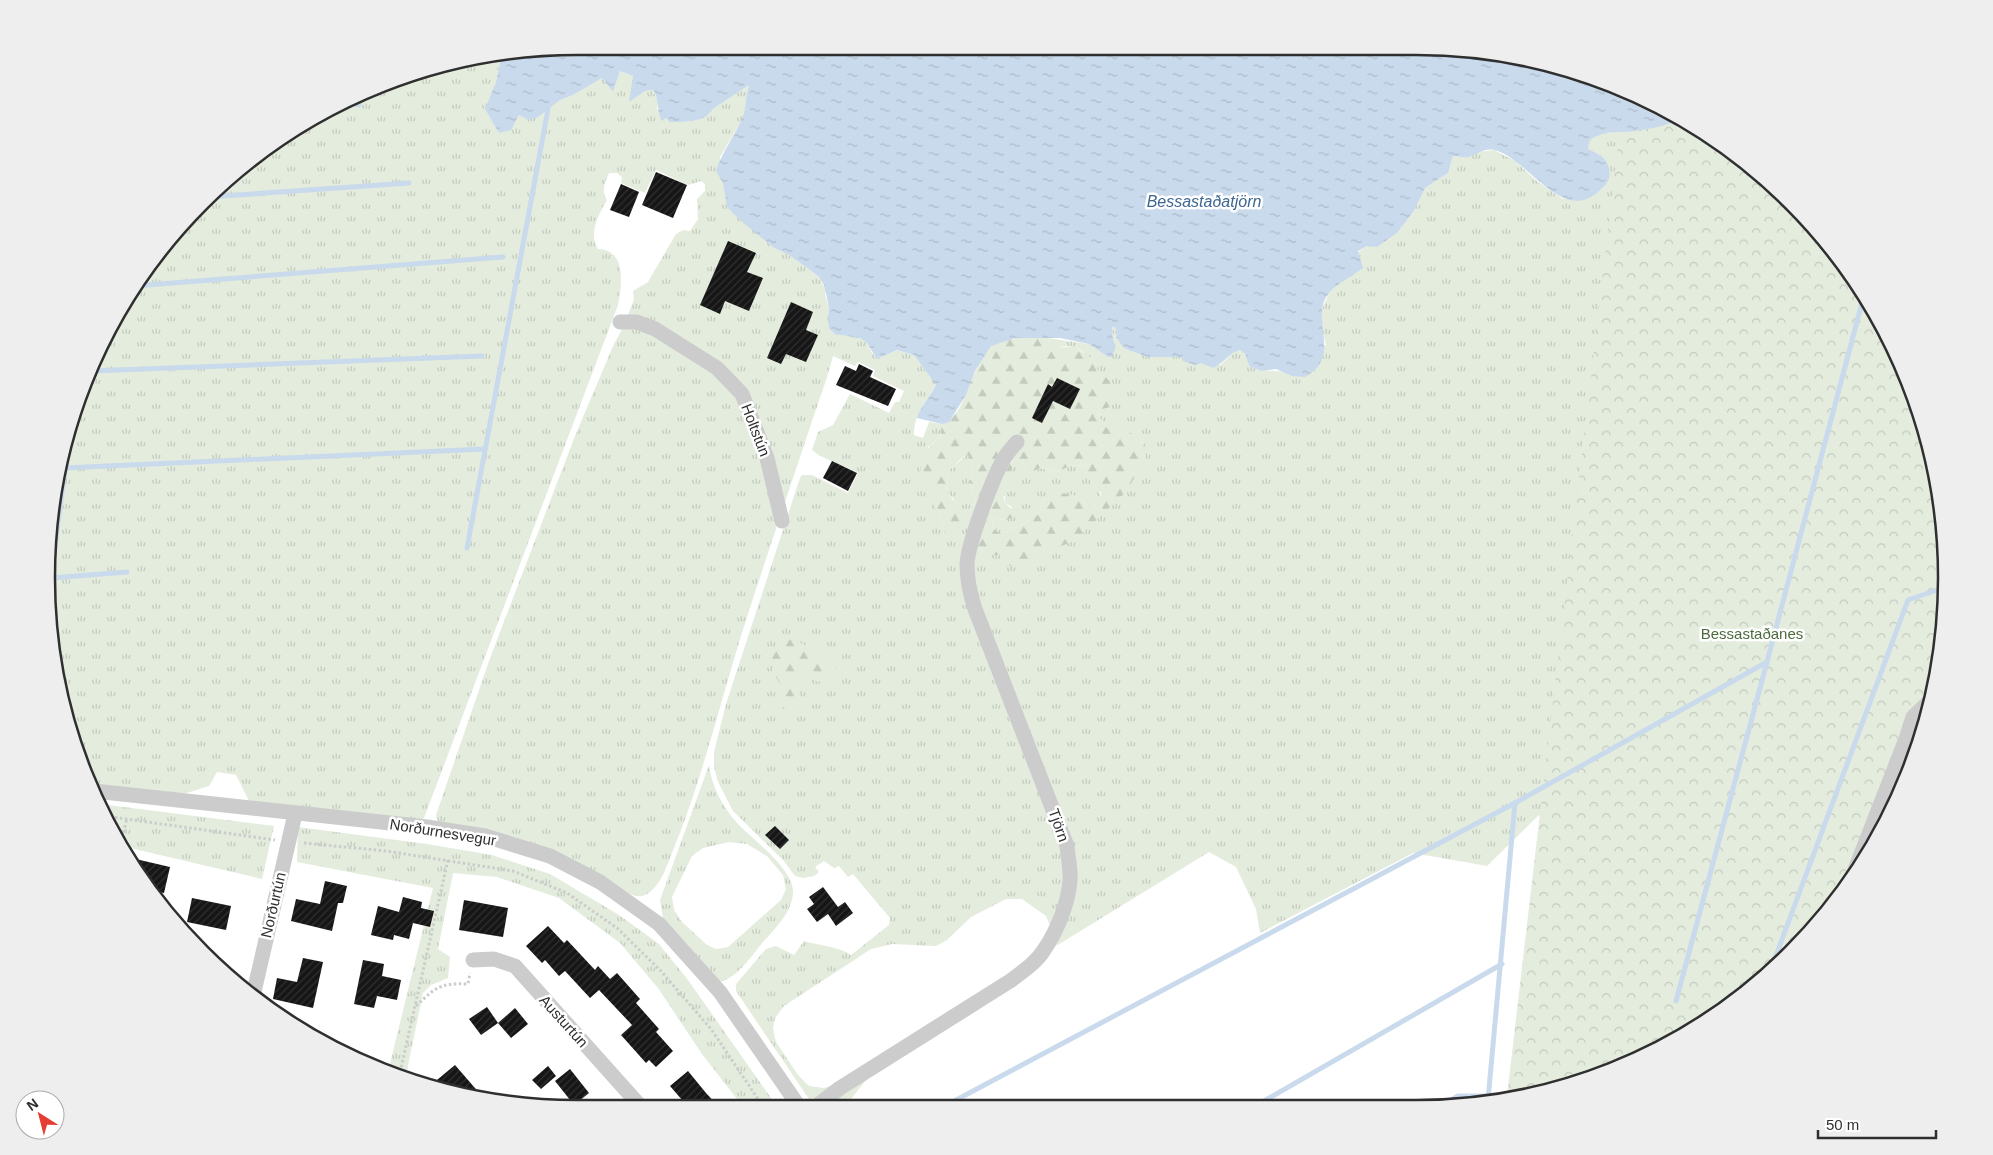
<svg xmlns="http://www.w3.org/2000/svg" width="1993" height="1155" viewBox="0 0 1993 1155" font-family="Arial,sans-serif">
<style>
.grass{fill:url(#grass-tufts);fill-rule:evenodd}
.forest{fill:url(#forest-firs);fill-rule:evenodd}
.park{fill:url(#park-crowns)}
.water{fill:url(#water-ripples)}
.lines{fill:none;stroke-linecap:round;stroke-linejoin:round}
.stream{stroke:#c9daec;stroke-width:5}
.building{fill:url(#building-hatch)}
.path{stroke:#ccc;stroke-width:3;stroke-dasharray:2.5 2.5;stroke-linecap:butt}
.minor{stroke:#ccc;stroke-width:15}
.labels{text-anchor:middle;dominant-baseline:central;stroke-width:5;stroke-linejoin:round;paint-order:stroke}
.street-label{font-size:15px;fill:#2f2f2f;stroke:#fff}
.park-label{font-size:15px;fill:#4c6b3c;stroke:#fff}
.water-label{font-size:16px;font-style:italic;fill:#3d6691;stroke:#fff}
.rim{fill:none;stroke:#2f2f2f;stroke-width:2.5}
</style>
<defs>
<pattern id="grass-tufts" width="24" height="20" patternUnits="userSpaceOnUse" patternTransform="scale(1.25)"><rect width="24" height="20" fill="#e3ecdd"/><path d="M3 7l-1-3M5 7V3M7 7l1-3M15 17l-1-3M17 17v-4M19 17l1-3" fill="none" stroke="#c3cbbe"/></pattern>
<pattern id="forest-firs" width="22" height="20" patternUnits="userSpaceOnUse" patternTransform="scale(1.25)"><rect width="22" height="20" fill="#e3ecdd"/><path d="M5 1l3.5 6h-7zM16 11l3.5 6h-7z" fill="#c3cbbe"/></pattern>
<pattern id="park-crowns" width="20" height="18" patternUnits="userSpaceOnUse" patternTransform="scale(1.25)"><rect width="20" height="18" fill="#e3ecdd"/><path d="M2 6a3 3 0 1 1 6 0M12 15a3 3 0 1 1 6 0" fill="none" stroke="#c3cbbe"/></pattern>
<pattern id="water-ripples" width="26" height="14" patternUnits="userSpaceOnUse" patternTransform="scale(1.25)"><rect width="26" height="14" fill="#c9daec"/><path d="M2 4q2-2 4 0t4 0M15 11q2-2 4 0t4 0" fill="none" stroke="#adbbcb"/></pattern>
<pattern id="building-hatch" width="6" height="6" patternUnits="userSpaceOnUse" patternTransform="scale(1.25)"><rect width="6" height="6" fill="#161616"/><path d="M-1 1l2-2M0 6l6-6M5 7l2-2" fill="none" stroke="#303030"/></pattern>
</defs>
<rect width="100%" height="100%" fill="#fff"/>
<g class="grass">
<path d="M482,61L500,62L496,82L486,109L499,133L515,121L519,115L573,95L602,77L613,92L620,71L633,76L645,91L653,90L658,102L657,109L669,122C684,122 705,123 713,109L749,85L747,91V107L742,120L720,157L727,207L774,248L789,255L818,276L826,290L825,295L829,307L828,316L844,334L860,338L868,344L872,353L879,358L897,350L914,355L936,385C927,400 913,416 914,435L923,438L929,422L942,424L940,437L928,447L935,506L942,521L944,532L954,499L946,492L949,470L968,454L973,467L970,482L979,515L964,568L1058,830L1067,873L1051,928L1046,916L1022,899H1006L971,917L947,940L936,946L892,944L871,949L784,1006L775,1018L773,1029L776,1042L798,1075L809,1086L824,1088L842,1082L820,1097L809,1099L736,991V984L766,949L776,946L794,955L804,941C820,946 838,946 851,955L889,925L890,918L853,874L848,877L839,866L834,868L824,861L815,867L819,872L814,876L803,878L795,876L784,861L733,811L718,782L714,767V752L726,704L800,478L802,475H812L848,493L858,473C843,464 825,461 812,450L818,432L833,425L850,394L889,413L895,402H899L904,391L873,376L875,370L858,362L855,366L833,356C827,380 818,403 810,427C787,497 763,566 741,636C719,707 702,779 674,848C668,862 663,881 651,891C637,904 624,890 612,882L438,822L436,815L489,661L575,436L614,344L624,326L634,299L633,291L648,282L676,234L683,230L690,231L698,219L697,199L705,191V184L701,181L688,185L656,170L645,193L621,183L622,177L617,173H609C605,183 601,190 607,200C599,214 588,233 598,249C627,250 622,285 618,305L424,818L415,823L251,805L236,775L217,772L209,786L174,797L91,786L75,749L56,681L46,578L64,440L101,343L136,282L202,202L254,156L330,109L334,108L341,102L347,105L364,99L367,91L407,74L440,67L463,68Z"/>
<path d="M1615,132L1710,136L1791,202L1857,282L1906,374L1936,474L1947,577L1538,816L1487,866L1413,853L1260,933L1256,909L1236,867L1209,852L1056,946L1072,901L1075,863L981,612L972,566L976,545L982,551L1000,555L1124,494L1108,429L1100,418L1099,410L1112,383C1107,379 1101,374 1097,369C1090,360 1086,351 1074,347C1064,344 1054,353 1047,338L1089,344L1108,357L1113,340L1112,327H1115L1117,332L1116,337L1128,350L1148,357H1181L1201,363L1220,365L1235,351L1240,350L1245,354L1249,366C1266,373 1273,369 1290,373L1326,345L1322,328V309L1329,293L1358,252L1367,246L1397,233L1414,211L1425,188L1448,173L1453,156L1468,157L1477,152L1494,150L1515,161L1538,182L1563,199L1600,155L1588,149L1589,140L1597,134Z"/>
<path d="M1014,460H1021L1025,469L1029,473L1040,468L1057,472L1072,465L1089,466C1095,480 1108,496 1093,507L1088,505L1073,495L1045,498L1039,514L1018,527L1010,529L1006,533L998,532L994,529L992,522L996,519L1006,520L1012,507L1005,503V497L995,491Z"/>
<path d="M709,765C712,787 722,806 737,823C752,839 795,870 793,893C792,912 775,929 763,942C751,956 738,978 719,982L688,945L663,919L660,900ZM729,842L747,844L767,856L783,875L786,889L781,900L728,947L716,949L707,945L682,922L674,910L672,897L692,856L703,848Z"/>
<polygon points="100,804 274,826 262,879 126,847 124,853 117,843"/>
<polygon points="298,827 427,844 492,855 550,874 619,915 659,944 688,980 778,1108 744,1108 702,1054 658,988 620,943 559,898 497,877 453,873 438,949 450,957 448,978 431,985 423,993 405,1080 388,1072 433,888 297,862"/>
<polygon points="870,1075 844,1108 823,1108"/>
</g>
<g class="forest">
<path d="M1015,338H1047C1052,349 1063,348 1073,346L1089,356L1098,370L1112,383L1115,399L1110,407L1099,410L1100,418L1108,429L1116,426L1126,430L1145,442L1146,460L1124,494L1074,541L1010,566L1003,561L1000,555H986L976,545L979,515L970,482L973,467L968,455L963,457L949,470L946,492C959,503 959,515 961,530L957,536L950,538L944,532L942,521L935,506L931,485L921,475C920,455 926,449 940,437L942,424C961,417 967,389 975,372C979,363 986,354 991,345ZM1015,460H1021L1025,469L1029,473L1040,468L1057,472L1072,465L1089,466L1087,475L1093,486L1101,492C1100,499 1098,502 1093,507L1088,505L1073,495L1056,492L1045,498L1039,514L1018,527L1010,529L1006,533L998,532L994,529L992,523L996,519L1006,520L1013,517L1015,512L1005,503L1002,492L995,490L999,479C1009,476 1011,473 1012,462Z"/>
<path d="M785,638L801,643L835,665V673L825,681L817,682L812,675L804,676L797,685L801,704C790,714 781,708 774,698L780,683C769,669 771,659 776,643Z"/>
</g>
<polygon class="park" points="1624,93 1710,136 1791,202 1857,282 1906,374 1936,474 1947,577 1937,681 1906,781 1857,872 1791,953 1681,1037 1586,1081 1507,1096"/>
<g class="water">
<path d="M1451,47L1586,74L1678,120C1665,126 1650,129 1636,131C1619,133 1603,130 1590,140L1588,149C1597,153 1608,158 1609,169C1611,180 1607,184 1599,191C1562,226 1527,157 1494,150C1485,148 1477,154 1469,157C1464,158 1458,156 1453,156L1448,173L1425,188L1414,211L1397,233L1377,247L1367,246L1358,251L1363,268C1355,274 1334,286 1329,293C1308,319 1344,356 1305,377L1292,376L1276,369L1262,371L1249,366L1245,354L1240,350C1230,352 1223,364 1213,368L1201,363L1195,365L1183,361L1181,357H1148L1128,350L1123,347L1116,337L1117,331L1115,327H1112L1113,340L1116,346L1112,357H1108L1089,344L1060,338H1015L991,346L975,371L966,395L949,422L942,424L917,418C918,411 932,393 936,385L914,355L897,350L879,358H876L868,344L860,338C851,338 845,334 836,335L829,328L828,316L829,307L824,285L818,276L789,255L774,248L740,220L727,207L723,183L716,171C722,152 734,137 742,119C747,108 745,96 749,85L713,109C705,123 684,122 669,122L666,118L662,121C656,111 660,100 653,90L645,91L629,102L633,76L620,71L613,92L602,78L573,95L560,100L538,117L529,120L519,115L511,130L499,133L485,109L496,82L500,62L482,61L463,68L440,67L508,51Z"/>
<polygon points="367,91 360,108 341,102 342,101"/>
</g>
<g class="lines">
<g class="stream">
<polyline points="208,197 409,183"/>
<polyline points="134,286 503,257"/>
<polyline points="90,371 482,356"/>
<polyline points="64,468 485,449"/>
<polyline points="467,548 548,109"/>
<polyline points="51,578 127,572"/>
<polyline points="48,599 71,423"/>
<polyline points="1771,969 1908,600 1946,587"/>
<polyline points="1676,1001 1767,662"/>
<polyline points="1488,1100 1515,803 1767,662 1864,295"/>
<polyline points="941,1108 1515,803"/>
<polyline points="1252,1108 1502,964"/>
<polyline points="1438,1108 1458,1096 1488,1096"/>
</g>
</g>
<g class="building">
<polygon points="656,172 687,185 673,218 642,205"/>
<polygon points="621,184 639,192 629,217 610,210"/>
<polygon points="728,241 756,253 747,272 763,278 749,311 725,301 720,314 700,305"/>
<polygon points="791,302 813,312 806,330 818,335 806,362 786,354 781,364 767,358"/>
<polygon points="859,364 873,371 870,377 896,389 888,406 836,385 845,366 856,371"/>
<polygon points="1057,378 1080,389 1070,409 1053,401 1042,423 1032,418 1048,384 1052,387"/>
<polygon points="832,461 857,473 848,491 823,478"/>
<polygon points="775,826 789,840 780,849 765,835"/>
<polygon points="127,857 170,867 164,893 149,890"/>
<polygon points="325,881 347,886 343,903 338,903 332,931 291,921 296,899 320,904"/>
<polygon points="823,887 838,907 845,902 853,913 836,926 828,914 817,922 807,909 814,904 809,897"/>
<polygon points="403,897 422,902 421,908 434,911 430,927 413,923 409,939 394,935 393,940 371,935 378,906 399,912"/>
<polygon points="192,898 231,906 226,930 187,922"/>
<polygon points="464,900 508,908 503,937 459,930"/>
<polygon points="548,926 564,943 567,940 595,970 598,966 610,979 617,973 640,999 636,1003 659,1029 656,1032 673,1051 656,1067 649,1060 646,1063 621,1035 632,1025 599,990 590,998 565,971 559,976 545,960 542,963 526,946"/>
<polygon points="303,958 323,962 313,1008 273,999 277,978 297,982"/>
<polygon points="363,960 384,964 382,976 401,980 397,1000 377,996 374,1008 354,1004"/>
<polygon points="487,1007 498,1023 481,1035 469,1019"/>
<polygon points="515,1008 528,1024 511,1038 498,1023"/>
<polygon points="455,1065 481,1095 431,1085"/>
<polygon points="548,1066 556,1076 541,1089 532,1080"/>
<polygon points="570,1069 589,1093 574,1105 555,1081"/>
<polygon points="688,1071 706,1093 720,1108 689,1108 670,1086"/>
</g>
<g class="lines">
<g class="path">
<polyline points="105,816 275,840"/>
<polyline points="304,843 386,851 513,871 567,893 617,928 660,970 711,1029 764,1108"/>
<polyline points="120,847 127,818"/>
<path d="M416,1006C436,987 440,983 468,984L470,973"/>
<polyline points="399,1077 448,860"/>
</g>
<g class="minor">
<polyline points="620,322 637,322 655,329 717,368 742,394 767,458 782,521"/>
<polyline points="94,791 427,827 485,836 550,856 600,882 659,924 720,992 800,1108"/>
<polyline points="1851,880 1906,739 1913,717 1931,700"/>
<polyline points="473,960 494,959 515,966 642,1108"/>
<polyline points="253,996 295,814"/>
<path d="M814,1108L840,1088L1010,981C1022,972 1036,963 1044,950C1057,931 1068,904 1070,881C1071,869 1068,858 1067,846L975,609C970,594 967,580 967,564C968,544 991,483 1001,464C1005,455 1011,449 1017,442"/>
</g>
</g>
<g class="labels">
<g class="street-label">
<text transform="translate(756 430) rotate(69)">Holtstún</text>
<text transform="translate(1059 825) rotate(71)">Tjörn</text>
<text transform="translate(443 832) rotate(9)">Norðurnesvegur</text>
<text transform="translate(273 905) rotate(-77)">Norðurtún</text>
<text transform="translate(564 1021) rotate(48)">Austurtún</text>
</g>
<g class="park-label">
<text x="1752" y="633">Bessastaðanes</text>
</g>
<g class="water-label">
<text x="1204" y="201">Bessastaðatjörn</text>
</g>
</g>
<path d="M0 0H1993V1155H0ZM577 55H1416A522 522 0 0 1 1938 577V578A522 522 0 0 1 1416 1100H577A522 522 0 0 1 55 578V577A522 522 0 0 1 577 55Z" fill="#eee" fill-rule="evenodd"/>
<path class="rim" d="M577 55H1416A522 522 0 0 1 1938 577V578A522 522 0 0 1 1416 1100H577A522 522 0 0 1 55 578V577A522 522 0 0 1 577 55Z"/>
<g transform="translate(40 1115) rotate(324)"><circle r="24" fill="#ffffff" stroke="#acacac"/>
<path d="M0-4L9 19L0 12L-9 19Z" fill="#e43d33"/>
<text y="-8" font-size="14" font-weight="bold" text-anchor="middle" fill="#2f2f2f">N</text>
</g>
<path d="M1818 1130v8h118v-8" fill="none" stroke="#2f2f2f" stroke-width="2.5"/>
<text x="1826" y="1130" font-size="15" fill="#2f2f2f" stroke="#ffffff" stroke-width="4" paint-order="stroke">50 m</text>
</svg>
